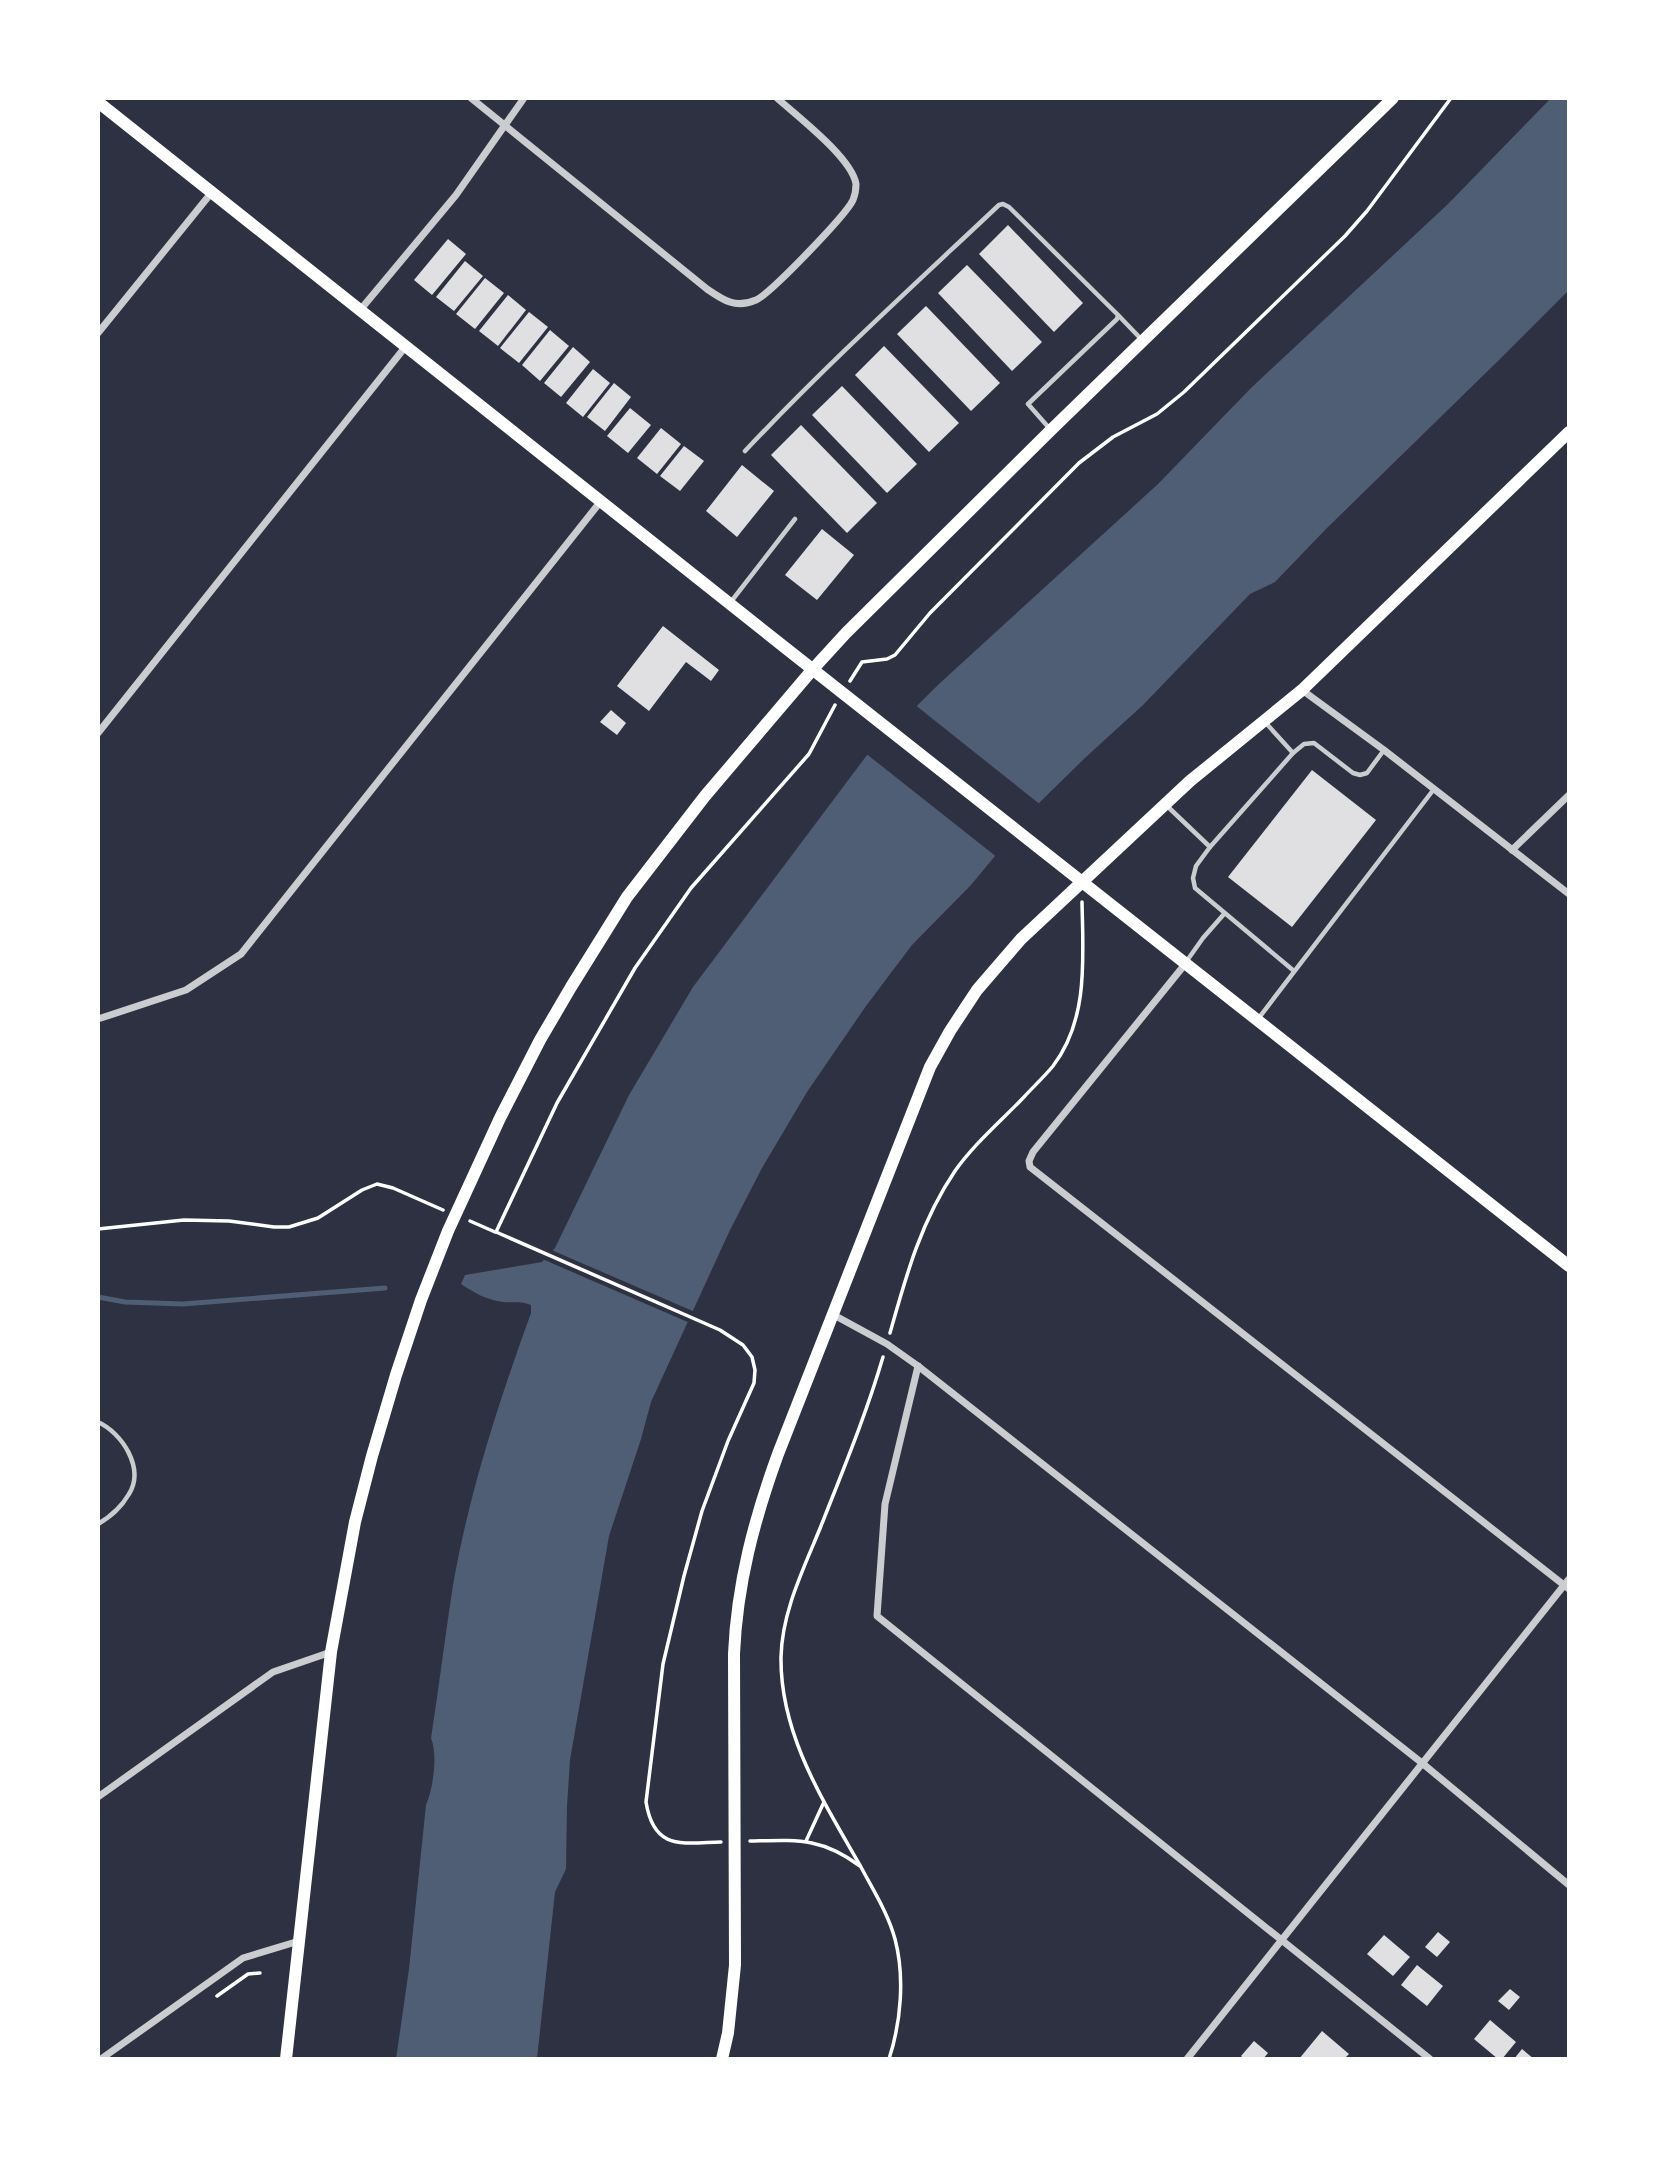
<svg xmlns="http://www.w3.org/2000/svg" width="1667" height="2157" viewBox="0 0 1667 2157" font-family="Arial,sans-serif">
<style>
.water{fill:#4f5d75}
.pier{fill:#2d3142}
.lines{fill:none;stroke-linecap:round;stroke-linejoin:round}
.stream{stroke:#4f5d75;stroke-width:5}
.building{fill:#e0e0e3}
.path{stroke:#fff;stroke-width:3.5}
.service{stroke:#caccd0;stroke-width:4.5}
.minor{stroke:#caccd0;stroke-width:7}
.secondary{stroke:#fff;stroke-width:12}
</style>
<rect width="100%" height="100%" fill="#2d3142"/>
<path class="water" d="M1551,98H1569V290L1499,360L1326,529L1275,582L1250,594L1143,705L1086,757L1039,803L971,885L912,945L866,1006L807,1092L762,1168L730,1230L651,1402L641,1439L609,1536L570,1760L567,1806L566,1869L555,1892L537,2059H396L409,1969L426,1805C433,1789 438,1755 431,1738C439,1687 445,1636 453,1585C469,1493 499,1401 531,1313V1305C522,1301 513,1303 503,1302C487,1300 474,1293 461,1284L465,1275L542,1262L555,1248L629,1095L693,987L867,755L940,683L1158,484L1252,387L1448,204Z"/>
<g class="pier">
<polygon points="914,704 1042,806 998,858 864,752"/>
<polygon points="549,1249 695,1312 690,1323 540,1258"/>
</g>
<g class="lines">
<polyline class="stream" points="98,1297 125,1302 183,1304 385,1288"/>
</g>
<g class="building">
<polygon points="1008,225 1083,303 1054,332 979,254"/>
<polygon points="448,239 466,254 432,295 414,280"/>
<polygon points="465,261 483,276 454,311 436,297"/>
<polygon points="967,265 1042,342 1012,371 938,293"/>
<polygon points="485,278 504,293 475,329 456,314"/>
<polygon points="508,295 526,310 498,346 479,331"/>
<polygon points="926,306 1000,383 971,411 897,334"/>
<polygon points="529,312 548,327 519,363 500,348"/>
<polygon points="550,330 569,346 540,381 522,365"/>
<polygon points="884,346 959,423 929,452 855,375"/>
<polygon points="573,347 590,362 561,397 544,383"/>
<polygon points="593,369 610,383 583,417 566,403"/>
<polygon points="614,383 631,397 605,431 587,417"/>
<polygon points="842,386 917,464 887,493 812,415"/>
<polygon points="630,408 651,425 628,453 607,436"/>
<polygon points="801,425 877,503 847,533 771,455"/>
<polygon points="661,428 681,444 657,474 637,458"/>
<polygon points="684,446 704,461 680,491 660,476"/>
<polygon points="742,465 774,491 737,537 706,511"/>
<polygon points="822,529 854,555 817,600 785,575"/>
<polygon points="663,626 719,670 711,681 686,662 649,711 617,686"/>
<polygon points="611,710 626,723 617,735 600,722"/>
<polygon points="1312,770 1376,820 1292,927 1228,877"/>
<polygon points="1438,1932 1450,1942 1437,1957 1425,1947"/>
<polygon points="1384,1935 1410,1957 1393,1976 1367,1954"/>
<polygon points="1417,1965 1443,1986 1427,2006 1401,1985"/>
<polygon points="1510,1989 1520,1997 1509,2010 1498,2001"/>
<polygon points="1490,2020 1516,2042 1502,2059 1498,2059 1474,2039"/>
<polygon points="1322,2031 1349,2054 1344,2059 1299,2059"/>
<polygon points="1254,2041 1268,2053 1263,2059 1244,2059 1241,2056"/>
<polygon points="1522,2049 1534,2059 1514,2059"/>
</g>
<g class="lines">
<g class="path">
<polyline points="850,681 862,662 887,659 895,655 930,613 1079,463 1113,437 1157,414 1184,392 1345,236 1367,211 1451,98"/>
<polyline points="470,1221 495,1232"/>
<polyline points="98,1229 184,1220 229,1221 274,1227 289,1227 318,1218 362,1190 377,1184 393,1188 443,1210"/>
<path d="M890,1333C906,1276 921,1221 955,1171C974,1144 1001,1121 1024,1097C1033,1087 1044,1077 1053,1066C1089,1019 1083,957 1082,902"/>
<path d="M883,1357C866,1415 843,1470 821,1526C804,1568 782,1611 781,1657C780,1735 824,1802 861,1867C873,1890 888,1913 895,1939C905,1977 901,2022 889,2059"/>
<path d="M750,1841C797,1840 821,1837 860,1866"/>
<polyline points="806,1841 824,1802"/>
<path d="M721,1842C682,1843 654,1851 646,1802L663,1664L684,1576L702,1511L728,1441L754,1383L755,1370L752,1357L743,1345L720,1330L496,1232L557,1103L635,968L691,888L809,754L835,705"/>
<polyline points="217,1996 248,1974 260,1973"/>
</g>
<g class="service">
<polyline points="1119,316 1142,340"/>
<path d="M745,451C826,365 913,286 999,205L1003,204L1009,207L1118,315L1117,319L1028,404L1050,429"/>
<polyline points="730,603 795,519"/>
<polyline points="1265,722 1293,753"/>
<polyline points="1166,805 1210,847"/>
<polyline points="1186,962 1203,938 1224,914"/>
<polyline points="1294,971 1195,888 1193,878 1196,866 1210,847 1293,753 1304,744 1314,743 1353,773 1360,775 1367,773 1384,750"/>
<polyline points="1258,1019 1434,789"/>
<path d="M98,1422C122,1433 145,1468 129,1494C121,1508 111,1516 98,1524"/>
</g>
<g class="minor">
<path d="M471,98L707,289C723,300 735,309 756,300C771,293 846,215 853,200C855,195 856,189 856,184C852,158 797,116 777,98"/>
<polyline points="361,309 456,195 524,98"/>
<polyline points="98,333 212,192"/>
<polyline points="1302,690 1384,750 1569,894"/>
<polyline points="98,733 406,346"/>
<polyline points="1512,850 1569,795"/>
<polyline points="1186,963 1033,1152 1029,1161 1030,1167 1569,1589"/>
<polyline points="98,1019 186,990 241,954 601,501"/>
<polyline points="832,1314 887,1344 918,1366 1422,1763 1569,1885"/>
<polyline points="918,1366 885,1504 877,1616 1430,2059"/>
<polyline points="98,1797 273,1672 331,1652"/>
<polyline points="101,2059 243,1958 299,1941"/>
<polyline points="1187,2059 1569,1579"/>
</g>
<g class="secondary">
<polyline points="98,102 783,646 1569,1266"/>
<polyline points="286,2059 331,1652 355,1522 372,1456 396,1375 421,1300 448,1231 500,1118 540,1040 571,987 627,897 705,796 813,669 846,633 1051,430 1393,98"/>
<path d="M722,2059L728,2033L735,1965L734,1654C737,1584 754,1520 778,1454L930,1067L950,1031L977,990L1021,939L1190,781L1302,690L1569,432"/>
</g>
</g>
<rect width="1667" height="2157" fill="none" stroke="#ffffff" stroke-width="200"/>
</svg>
